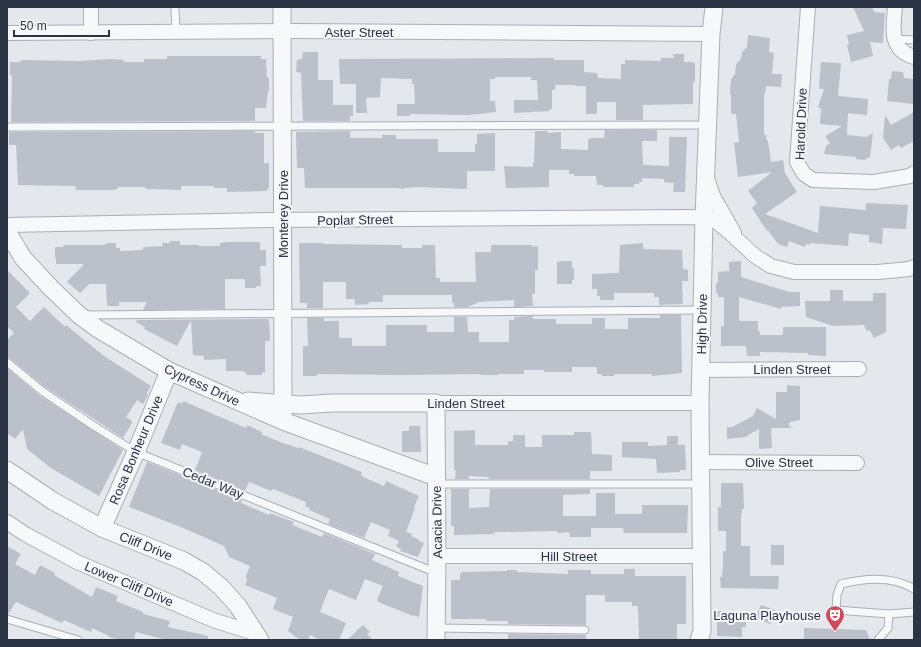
<svg xmlns="http://www.w3.org/2000/svg" width="921" height="647" viewBox="0 0 921 647" font-family="Helvetica,sans-serif">
<style>
.building{fill:#bbc0ca}
.lines{fill:none;stroke-linecap:round;stroke-linejoin:round}
.service-casing{stroke:#a9aeb7;stroke-width:9}
.minor-casing{stroke:#a9aeb7;stroke-width:16}
.tertiary-casing{stroke:#a9aeb7;stroke-width:19}
.service{stroke:#f7f8fa;stroke-width:7}
.minor{stroke:#f7f8fa;stroke-width:14}
.tertiary{stroke:#f7f8fa;stroke-width:17}
.labels{text-anchor:middle;dominant-baseline:central;stroke-width:4;stroke-linejoin:round;paint-order:stroke}
.street-label{font-size:13px;fill:#2b3445;stroke:#f4f6f9}
.poi-label{font-size:13px;fill:#2b3445;stroke:#f4f6f9;text-anchor:end}
</style>
<rect width="100%" height="100%" fill="#e4e7ec"/>
<g class="building">
<polygon points="853,7 872,7 874,12 885,13 883,43 870,42 873,56 851,62 847,45 849,44 847,35 864,31"/>
<polygon points="748,35 770,38 769,52 774,53 772,74 782,74 781,87 766,86 765,94 764,94 764,135 766,135 767,141 768,141 771,162 783,160 785,173 797,192 765,214 818,233 820,206 866,210 866,203 908,205 906,229 883,228 882,244 869,242 869,235 849,233 848,246 810,243 810,245 806,244 805,247 789,241 787,247 778,244 768,230 767,231 752,208 757,203 748,191 772,172 738,177 734,143 739,142 736,114 731,114 731,94 730,94 731,78 733,78 733,75 735,75 736,64 741,59 742,52 747,47"/>
<polygon points="303,52 318,52 318,80 333,80 333,105 353,105 353,116 350,116 350,121 303,121 301,73 296,72 297,60 302,59"/>
<polygon points="673,54 684,54 684,62 693,62 693,63 695,63 695,82 693,82 693,104 643,105 643,120 616,120 616,102 597,102 597,114 586,114 586,86 575,86 575,85 555,85 555,90 552,90 552,109 550,109 550,111 514,113 514,100 538,100 537,80 531,80 531,77 495,77 495,79 490,79 490,101 495,101 496,112 469,115 410,114 410,116 397,116 397,104 415,104 414,84 412,84 412,79 381,78 380,97 366,98 367,113 356,113 356,84 340,84 339,59 546,58 554,58 554,60 584,60 584,72 597,73 598,78 621,79 621,64 625,64 625,60 661,61 661,58 674,58"/>
<polygon points="167,56 261,56 261,59 266,59 267,78 269,78 269,91 268,91 266,108 255,108 255,121 11,122 12,75 10,75 10,62 21,62 21,60 79,61 110,59 124,60 124,62 144,62 144,59 167,59"/>
<polygon points="821,62 841,63 838,96 868,99 867,115 848,113 847,135 866,137 873,133 870,158 866,158 866,160 856,159 856,157 824,154 826,146 830,143 826,138 826,136 842,126 820,124 821,108 818,107 824,89 819,89"/>
<polygon points="892,71 903,72 904,78 914,79 914,104 887,101 889,79 891,79"/>
<polygon points="914,112 914,141 901,148 899,145 891,150 883,138 885,115 891,125"/>
<polygon points="605,130 657,130 657,141 642,141 643,165 669,166 669,137 687,137 685,192 673,192 674,183 664,182 664,179 642,178 642,182 639,182 639,184 634,184 634,187 603,187 603,185 597,185 596,176 574,176 574,174 569,174 569,170 549,170 549,187 506,188 504,166 533,167 533,163 534,163 535,131 548,131 548,133 561,132 561,149 588,150 588,139 590,139 589,138 604,138"/>
<polygon points="255,131 255,133 264,133 264,163 269,163 269,188 266,191 227,192 227,188 214,188 214,186 181,186 181,190 146,189 145,187 118,187 118,189 112,190 76,190 75,186 18,185 16,145 9,145 9,132"/>
<polygon points="350,131 350,138 382,138 382,135 396,135 396,139 438,139 438,152 475,152 475,144 477,144 477,134 495,133 495,171 467,171 467,189 416,187 405,188 402,189 398,188 305,188 304,168 297,168 296,132"/>
<polygon points="170,241 180,241 180,245 199,245 199,246 220,246 220,243 226,242 260,242 260,250 266,250 266,266 260,266 261,286 256,286 256,288 245,288 245,279 225,279 225,309 143,310 147,302 119,302 119,306 109,306 107,305 106,284 89,284 80,293 67,282 84,264 56,264 56,258 55,258 55,247 63,247 64,245 105,245 107,243 116,243 116,248 120,248 120,251 143,250 143,247 163,246 162,243 170,243"/>
<polygon points="299,243 323,243 323,244 402,245 402,248 422,248 422,245 435,245 436,278 440,278 440,282 476,282 475,252 491,252 491,245 532,245 532,247 538,246 538,270 535,270 535,294 532,294 533,306 514,307 514,300 479,302 468,307 454,307 454,303 452,303 452,295 383,295 383,302 369,302 369,304 355,305 355,299 346,299 346,282 323,282 323,308 307,308 307,303 300,303"/>
<polygon points="643,243 643,249 682,250 683,269 688,270 688,281 682,281 683,304 659,305 659,297 654,297 654,293 614,293 614,300 600,300 600,296 597,296 597,289 592,289 592,274 619,273 620,245"/>
<polygon points="561,261 572,261 572,268 574,268 574,280 572,280 572,284 557,284 557,262"/>
<polygon points="741,261 741,277 789,292 800,292 800,306 781,307 781,309 739,297 739,321 758,321 758,331 760,331 760,335 783,335 783,327 826,327 826,356 808,355 808,353 760,352 760,356 747,356 746,346 721,346 721,326 724,326 724,297 718,297 718,293 716,293 716,283 718,283 718,272 729,271 729,262"/>
<polygon points="7,270 30,293 16,307 30,321 44,307 65,327 66,325 104,356 151,386 147,393 148,395 143,404 137,400 126,417 132,421 132,423 123,438 45,387 10,358 7,357 7,340 14,333 7,326"/>
<polygon points="830,290 843,290 843,301 873,301 873,293 886,293 886,332 874,338 870,330 867,331 864,325 833,326 806,317 805,301 830,301"/>
<polygon points="660,315 681,315 682,373 652,376 652,374 614,374 614,376 602,376 602,374 597,374 597,367 572,367 572,372 544,372 544,370 524,370 524,374 498,374 498,375 481,375 481,374 403,375 317,374 317,376 303,376 303,346 308,346 307,318 324,318 324,321 339,321 339,338 352,338 352,346 386,346 386,325 427,325 427,332 454,332 454,317 467,317 468,332 479,332 479,342 509,342 509,320 514,320 514,317 533,316 533,319 556,319 556,324 592,324 592,318 605,318 605,329 628,329 628,318 660,318"/>
<polygon points="269,319 270,341 265,341 265,373 262,372 262,375 246,375 246,372 243,372 243,371 226,371 226,359 204,360 204,356 193,355 191,320 177,346 144,329 145,327 136,322 137,320"/>
<polygon points="7,368 39,395 123,450 99,496 51,468 27,449 23,429 15,439 7,433"/>
<polygon points="787,385 800,386 800,420 790,422 790,423 789,423 789,426 793,428 771,428 772,448 759,449 759,429 745,437 727,439 727,427 732,427 753,416 757,408 776,419 776,392 787,392"/>
<polygon points="183,401 246,428 247,425 262,432 261,434 285,444 286,444 298,448 299,447 362,472 361,475 363,477 384,486 386,481 419,496 414,507 415,508 406,532 412,534 411,536 418,539 418,540 424,543 418,557 400,551 401,549 396,546 399,541 388,536 390,530 371,522 364,538 328,524 330,519 309,510 310,508 305,506 306,502 273,489 271,491 249,482 245,491 195,470 202,452 182,444 180,450 161,443 178,402 182,404"/>
<polygon points="409,426 420,426 421,452 402,452 402,431 409,431"/>
<polygon points="475,430 475,445 508,445 508,442 513,441 513,435 525,435 525,447 542,447 542,435 574,435 574,432 591,432 592,454 612,455 612,471 590,471 590,479 489,479 489,477 469,476 469,479 455,479 456,470 454,470 454,431"/>
<polygon points="667,436 678,436 678,445 685,445 686,470 680,470 680,472 657,473 656,459 622,457 622,442 648,442 648,446 667,445"/>
<polygon points="147,462 242,500 241,503 269,515 270,513 294,522 292,525 322,537 324,533 375,554 372,560 399,572 398,576 423,586 419,617 413,615 413,616 378,602 377,600 383,586 365,579 356,600 329,589 320,612 346,623 339,640 321,640 310,635 308,640 301,640 296,637 288,631 293,617 273,609 277,598 245,585 247,581 246,576 250,566 229,557 224,546 181,527 129,507"/>
<polygon points="721,483 743,483 744,509 742,509 742,514 741,514 741,546 750,546 750,576 779,576 778,589 721,588 720,577 722,577 723,566 723,551 726,551 726,531 718,531 718,507 721,507"/>
<polygon points="451,489 469,489 469,508 489,507 490,489 590,489 590,494 563,495 563,516 596,516 596,493 615,493 615,514 642,514 642,505 688,505 687,533 624,533 623,528 591,528 591,537 570,537 569,532 558,533 557,531 501,532 494,532 495,534 454,535 454,526 451,526"/>
<rect x="771" y="545" width="13" height="20"/>
<polygon points="7,546 21,554 15,564 35,575 40,565 55,573 54,575 92,597 96,587 118,596 116,601 143,612 143,614 170,621 168,627 208,636 208,640 167,640 136,632 134,640 120,640 109,637 109,636 92,628 91,632 64,620 62,623 16,602 8,614 7,614"/>
<polygon points="624,569 635,569 635,576 686,576 686,624 677,624 677,640 639,640 638,606 632,606 632,602 605,602 605,595 586,595 586,625 508,624 508,621 486,621 486,619 451,619 451,580 460,580 460,573 462,574 462,572 507,571 507,570 517,570 517,572 568,574 568,570 591,570 591,574 624,574"/>
<polygon points="761,605 775,610 770,624 755,618"/>
<polygon points="717,611 727,611 727,617 746,617 746,627 742,627 742,637 717,636"/>
<polygon points="363,625 370,632 367,634 373,640 347,640"/>
<polygon points="804,628 866,630 870,640 804,640"/>
<polygon points="508,634 586,635 586,640 508,640"/>
</g>
<g class="lines">
<g class="service-casing">
<g id="service">
<polyline points="175,7 176,33"/>
<polyline points="894,39 914,40"/>
<polyline points="7,127 708,125"/>
<polyline points="85,315 702,310"/>
<polyline points="7,362 42,391 94,426 136,452 437,573"/>
<polyline points="437,484 700,484"/>
<path d="M914,589C892,575 865,578 841,584L837,595L836,610L889,614L914,612"/>
<polyline points="7,619 78,640"/>
<polyline points="436,628 585,630"/>
<polyline points="878,640 888,628 889,614"/>
</g>
</g>
<g class="minor-casing">
<g id="minor">
<polyline points="808,7 797,162 804,174 813,180 874,182 910,176 914,173"/>
<path d="M895,7C893,28 889,50 914,57"/>
<polyline points="7,33 293,31 711,34"/>
<polyline points="91,33 91,7"/>
<polyline points="707,178 713,196 734,233"/>
<polyline points="7,225 273,220 688,217 712,218 728,231 755,256 771,266 794,272 878,272 909,269 914,267"/>
<polyline points="701,370 859,369"/>
<polyline points="436,403 700,403"/>
<polyline points="701,462 857,463"/>
<polyline points="7,522 25,534 77,562 213,620 257,634"/>
<polyline points="437,556 700,556"/>
</g>
</g>
<g class="tertiary-casing">
<g id="tertiary">
<polyline points="282,7 283,415"/>
<polyline points="7,231 23,258 50,287 79,315 98,329 169,371 283,421 436,477"/>
<polyline points="248,401 301,405 332,403 436,403 437,556 436,640"/>
<polyline points="7,470 53,501 102,528 184,561 203,572 221,587 238,606 260,640"/>
<polyline points="102,528 136,452 169,371"/>
<polyline points="699,640 702,631 700,403 704,218 711,34 714,7"/>
</g>
</g>
<use href="#service" class="service"/>
<use href="#minor" class="minor"/>
<use href="#tertiary" class="tertiary"/>
</g>
<defs>
<g id="theatre-pin" transform="scale(1)"><path d="M0 17L-7.5 6A9.5 9.5 0 1 1 7.5 6Z" fill="#d1495b" stroke="#f4f6f9"/><path d="M-5-5.5Q0-4 5-5.5V0Q5 5 0 6Q-5 5-5 0ZM-3.3-2.5H-1v1.5H-3.3ZM1-2.5H3.3v1.5H1ZM-2.8 1Q0 5.5 2.8 1Z" fill="#fff"/></g>
</defs>
<g fill-rule="evenodd">
<use href="#theatre-pin" x="835" y="615"/>
</g>
<g class="labels">
<g class="street-label">
<text x="359" y="32">Aster Street</text>
<text transform="translate(801 124) rotate(-88)">Harold Drive</text>
<text transform="translate(283 214) rotate(-90)">Monterey Drive</text>
<text transform="translate(355 220) rotate(-1)">Poplar Street</text>
<text transform="translate(702 324) rotate(-89)">High Drive</text>
<text x="792" y="369">Linden Street</text>
<text transform="translate(202 385) rotate(25)">Cypress Drive</text>
<text x="466" y="403">Linden Street</text>
<text transform="translate(136 450) rotate(-67)">Rosa Bonheur Drive</text>
<text x="779" y="462">Olive Street</text>
<text transform="translate(213 483) rotate(22)">Cedar Way</text>
<text transform="translate(437 522) rotate(-91)">Acacia Drive</text>
<text transform="translate(146 546) rotate(22)">Cliff Drive</text>
<text x="569" y="556">Hill Street</text>
<text transform="translate(129 584) rotate(23)">Lower Cliff Drive</text>
</g>
<g class="poi-label">
<text x="821" y="615">Laguna Playhouse</text>
</g>
</g>
<rect width="921" height="647" fill="none" stroke="#2b3445" stroke-width="16"/>
<path d="M14 30v6h95v-6" fill="none" stroke="#2b3445" stroke-width="2"/>
<text x="20" y="30" font-size="12" fill="#2b3445" stroke="#f4f6f9" stroke-width="3" paint-order="stroke">50 m</text>
</svg>
